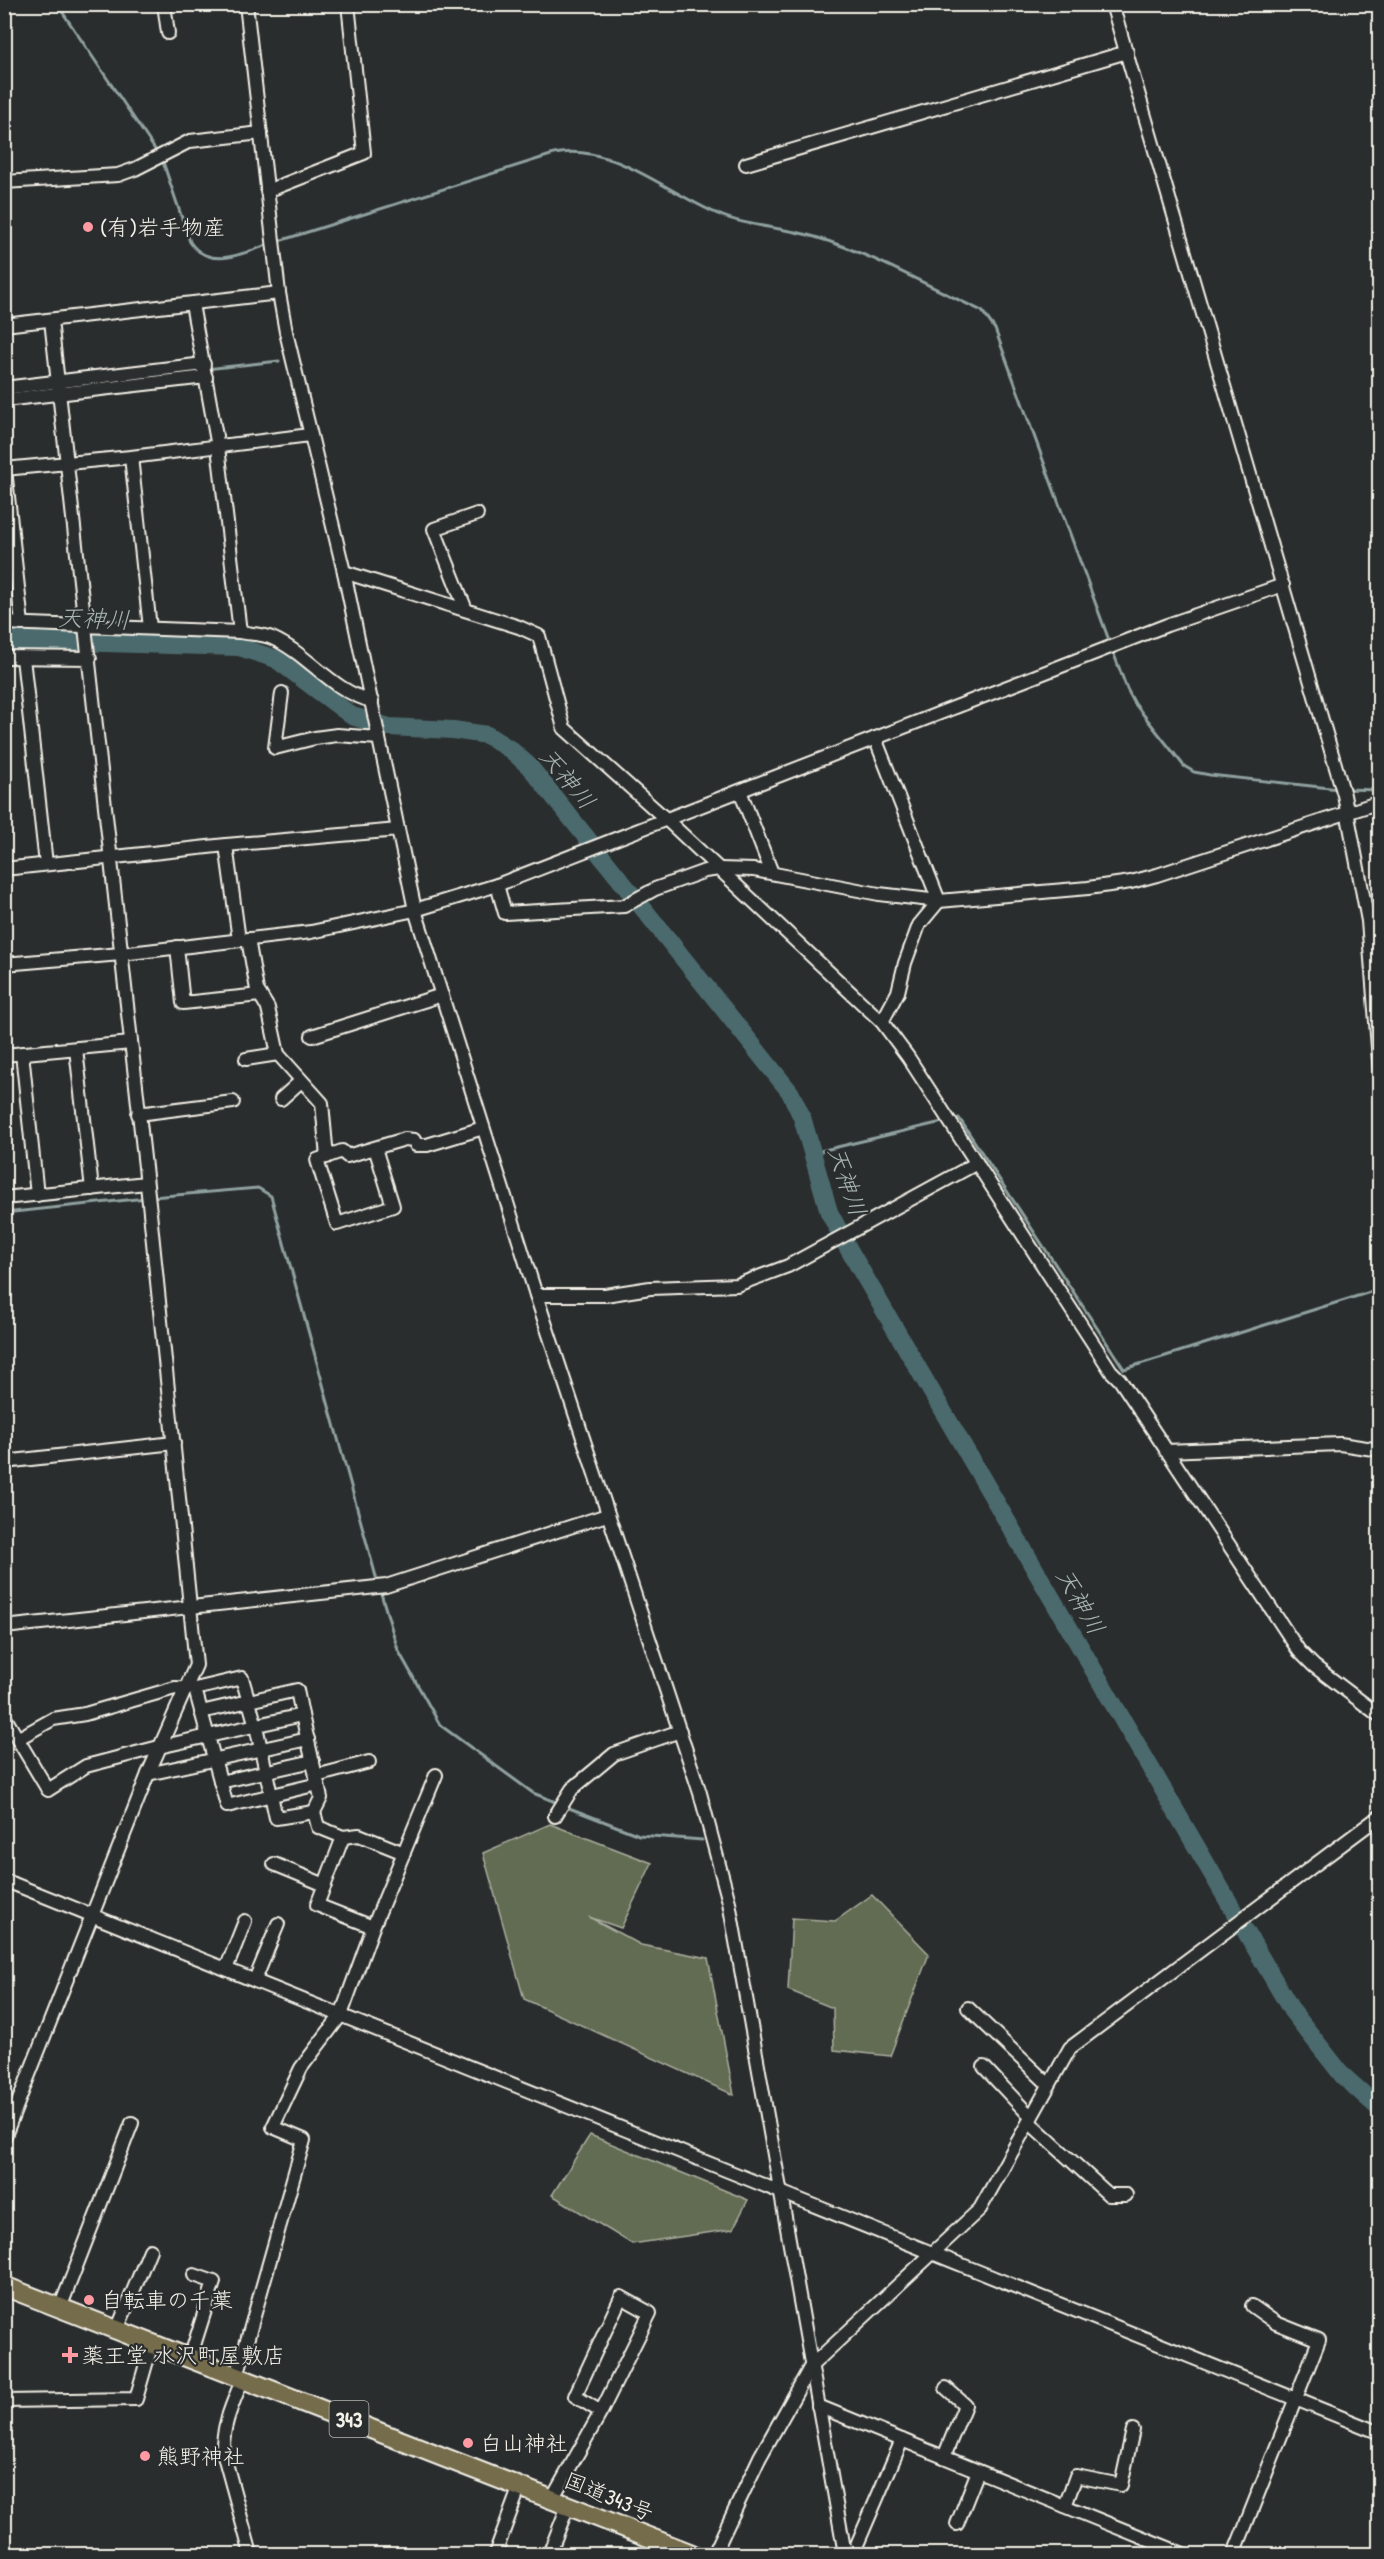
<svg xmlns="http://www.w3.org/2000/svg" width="1384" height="2559" viewBox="0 0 1384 2559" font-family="'Patrick Hand','Klee One',sans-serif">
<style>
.green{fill:#626c53;stroke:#abae9e;stroke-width:1.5}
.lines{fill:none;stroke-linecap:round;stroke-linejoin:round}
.stream{stroke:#8fa19e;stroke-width:3}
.river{stroke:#4c6b6d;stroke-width:18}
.minor-casing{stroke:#f4f1e8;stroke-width:16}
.highway-casing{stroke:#f4f1e8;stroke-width:22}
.minor{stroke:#2a2d2e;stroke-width:12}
.highway{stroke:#746c4b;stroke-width:18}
.poi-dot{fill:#ff9aa2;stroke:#2a2d2e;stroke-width:2}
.labels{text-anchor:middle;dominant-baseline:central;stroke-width:4.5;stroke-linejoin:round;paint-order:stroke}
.shield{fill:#2a2d2e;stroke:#b7b6b0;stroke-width:1.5}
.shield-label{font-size:21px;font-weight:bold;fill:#f4f1e8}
.poi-label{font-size:22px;fill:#f4f1e8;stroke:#2a2d2e;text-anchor:start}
.street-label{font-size:22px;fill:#f4f1e8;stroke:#2a2d2e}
.water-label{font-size:24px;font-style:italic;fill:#a8b5b1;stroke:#2a2d2e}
</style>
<rect width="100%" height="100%" fill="#2a2d2e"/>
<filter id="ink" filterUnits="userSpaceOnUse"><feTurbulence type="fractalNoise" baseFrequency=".0167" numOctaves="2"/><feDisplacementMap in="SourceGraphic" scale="12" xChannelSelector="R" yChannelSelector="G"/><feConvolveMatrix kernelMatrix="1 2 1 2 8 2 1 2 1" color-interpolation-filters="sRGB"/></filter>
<g filter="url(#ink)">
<g class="green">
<polygon points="550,1824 652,1863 621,1928 589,1917 641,1945 708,1958 734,2095 524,1999 483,1853"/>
<polygon points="872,1895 929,1954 890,2056 834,2050 833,2008 788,1990 792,1918 835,1921"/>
<polygon points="590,2135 748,2200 733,2229 632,2244 552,2195"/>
</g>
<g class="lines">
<g class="stream">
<polyline points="57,4 158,154"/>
<path d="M162,159L190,242C210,271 243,253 270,244"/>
<path d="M276,242L554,154C612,142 667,193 718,214C747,227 785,227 815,237C873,254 927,286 982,311L995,329L1110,643"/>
<polyline points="206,369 279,361"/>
<polyline points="1112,649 1127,689 1135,704 1184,766 1194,772 1210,775 1339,789"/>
<polyline points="1345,789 1380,790"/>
<polyline points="953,1119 959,1118 1124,1369 1380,1289"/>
<polyline points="812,1153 946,1121"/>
<polyline points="152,1197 258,1188 271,1196 378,1584"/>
<polyline points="4,1213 146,1198"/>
<polyline points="380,1590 398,1650 440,1725 533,1793 558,1803"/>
<polyline points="564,1806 639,1835 702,1840"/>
</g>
<polyline class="river" points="4,640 239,647 276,659 352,716 389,727 453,730 487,735 511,750 530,767 790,1092 802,1117 829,1212 848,1248 1292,2011 1343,2076 1380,2109"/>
<g class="minor-casing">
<g id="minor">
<polyline points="164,4 168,33"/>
<polyline points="246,4 279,293 286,332 344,572 415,910 536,1295 700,1793 729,1902 845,2554"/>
<polyline points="1112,4 1344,795 1368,921 1380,1073"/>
<polyline points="746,164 1127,52"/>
<polyline points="4,182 118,175 135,169 190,141 261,133"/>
<polyline points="267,191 364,153 348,4"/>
<polyline points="192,304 218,447 240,632"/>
<polyline points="4,325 279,293"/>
<polyline points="4,388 204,364"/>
<polyline points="4,400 206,377"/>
<polyline points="131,457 150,628"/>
<polyline points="4,469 131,457 310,435"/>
<polyline points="5,469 22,624"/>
<polyline points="344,572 519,627 539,636 564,728 667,820 882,1022 908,1057 1111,1371 1120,1380 1299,1651 1314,1666 1380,1716"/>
<polyline points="466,610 434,529 477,514"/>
<path d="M4,623L240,632C250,634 263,634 272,638C310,655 331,691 372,701"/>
<polyline points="4,657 90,658"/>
<polyline points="23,658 46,864"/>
<polyline points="282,693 275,748 315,738 337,735 379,738"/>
<polyline points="875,738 939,901"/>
<polyline points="740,791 772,873"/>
<polyline points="226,845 239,940"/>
<polyline points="4,869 226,845 398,830"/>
<polyline points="497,885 505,913 624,906 655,889 705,871 720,869 754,870 879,894 939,901 1088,888 1131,882 1157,875 1380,802"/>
<polyline points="248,939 257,990 268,1008 278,1054 322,1103 327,1157"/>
<polyline points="177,947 183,1003 260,995"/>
<polyline points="4,964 121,954 311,932 415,910 497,885 1167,625 1283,585"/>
<polyline points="882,1022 898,992 905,963 919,925 939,901"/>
<polyline points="312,1036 442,995"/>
<polyline points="76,1049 92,1189"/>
<polyline points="22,1053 37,1195"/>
<polyline points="4,1055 131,1043"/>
<polyline points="246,1059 278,1054"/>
<polyline points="281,1099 301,1081"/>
<polyline points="138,1114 233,1102"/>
<polyline points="375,1148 393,1206 337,1224 317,1160 342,1151 347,1156 405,1139 414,1140 416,1145 427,1145 483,1128"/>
<polyline points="4,1198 146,1183"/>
<polyline points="536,1295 605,1295 650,1288 737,1285 788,1266 977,1163"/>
<polyline points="1166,1451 1340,1444 1380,1450"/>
<polyline points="4,1462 174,1443"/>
<polyline points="4,1627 386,1586 607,1515"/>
<polyline points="195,1689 242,1678 256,1726 276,1818 314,1812"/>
<polyline points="201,1712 297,1690 302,1715"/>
<polyline points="4,1716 48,1790 86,1766 159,1747 302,1715 321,1798 314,1812 318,1827 343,1837 359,1835 404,1853"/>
<polyline points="19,1738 53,1719 85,1714 175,1688 195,1689 227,1806 318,1784"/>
<polyline points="148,1774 308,1739"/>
<polyline points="316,1776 369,1762"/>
<polyline points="220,1782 313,1761"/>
<polyline points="555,1816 572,1789 614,1754 680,1731"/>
<polyline points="343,1837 317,1905 373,1927"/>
<polyline points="274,1864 325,1885"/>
<polyline points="4,1880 1380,2433"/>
<polyline points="226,1969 245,1921"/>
<polyline points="255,1980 278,1924"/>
<polyline points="968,2008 1049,2085"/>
<polyline points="984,2067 1031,2117"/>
<polyline points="1029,2122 1109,2195 1126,2195"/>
<polyline points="4,2138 148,1774 196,1665 149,1203 51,320"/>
<polyline points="60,2308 132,2123"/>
<polyline points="117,2330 150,2250"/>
<polyline points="190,2358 214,2282 194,2275"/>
<polyline points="237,2376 304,2140 273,2127 301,2068 341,2015 373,1927 436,1775"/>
<path d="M243,2378C233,2403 222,2425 223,2452L251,2554"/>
<polyline points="4,2401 136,2399 152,2343"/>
<polyline points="818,2406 1183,2554"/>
<polyline points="944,2457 965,2405 946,2388"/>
<polyline points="552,2499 601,2412 650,2313 621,2297 575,2396 601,2412"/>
<polyline points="1065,2506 1076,2476 1121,2485 1133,2430"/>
<polyline points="957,2524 978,2471"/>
<polyline points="495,2554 520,2486"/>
<polyline points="549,2554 568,2506"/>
<polyline points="714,2554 760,2457 811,2366 980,2209 1070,2048 1380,1816"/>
<polyline points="853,2554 902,2440"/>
<polyline points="1234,2554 1319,2340 1276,2323 1252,2306"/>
</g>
</g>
<g class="highway-casing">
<polyline id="highway" points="4,2286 692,2554"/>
</g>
<use href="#minor" class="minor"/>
<use href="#highway" class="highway"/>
</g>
</g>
<g class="poi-dot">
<circle cx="88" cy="227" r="6"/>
<circle cx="89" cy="2300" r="6"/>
<path d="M67 2346h6v6h6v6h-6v6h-6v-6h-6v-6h6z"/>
<circle cx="468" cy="2443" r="6"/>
<circle cx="145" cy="2456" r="6"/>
</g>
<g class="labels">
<rect class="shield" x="329.5" y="2401" width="39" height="36" rx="4.5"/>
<g class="shield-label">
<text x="349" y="2419">343</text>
</g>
<g class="poi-label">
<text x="100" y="227">(有)岩手物産</text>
<text x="101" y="2300">自転車の千葉</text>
<text x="82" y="2355">薬王堂 水沢町屋敷店</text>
<text x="480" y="2443">白山神社</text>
<text x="157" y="2456">熊野神社</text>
</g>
<g class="street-label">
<text transform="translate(609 2496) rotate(22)">国道343号</text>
</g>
<g class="water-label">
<text transform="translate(94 618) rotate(2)">天神川</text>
<text transform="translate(568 778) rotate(50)">天神川</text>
<text transform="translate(848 1181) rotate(71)">天神川</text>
<text transform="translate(1081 1601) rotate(60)">天神川</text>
</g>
</g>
<rect width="1384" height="2559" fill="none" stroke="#2a2d2e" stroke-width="24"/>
<rect x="12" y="12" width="1360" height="2535" fill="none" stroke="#f4f1e8" stroke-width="2" filter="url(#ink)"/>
</svg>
